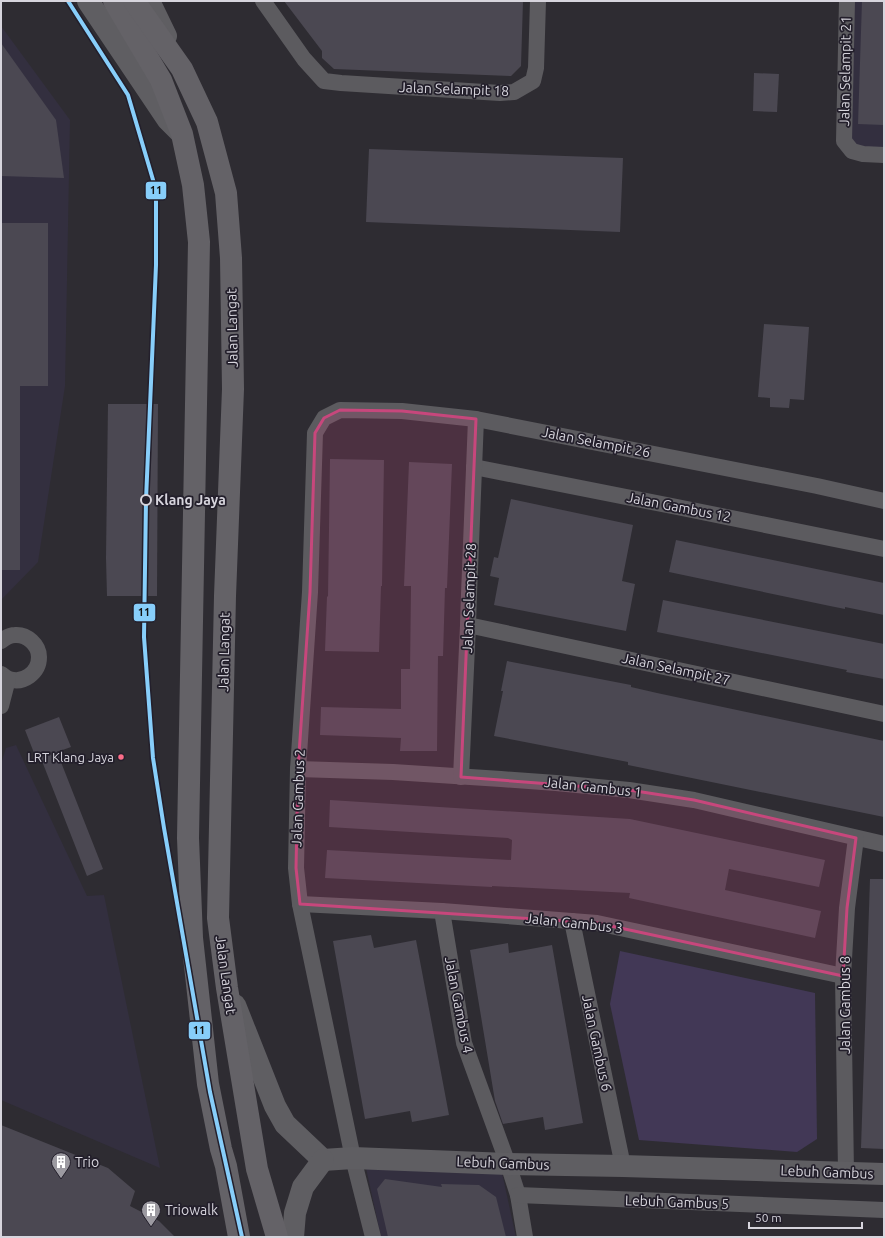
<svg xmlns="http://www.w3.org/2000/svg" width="885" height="1238" viewBox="0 0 885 1238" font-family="Ubuntu,sans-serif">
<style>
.built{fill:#332f3f}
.green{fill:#423856}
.building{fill:#4b4852}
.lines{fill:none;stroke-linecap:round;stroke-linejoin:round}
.street{stroke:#5c5b5f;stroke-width:16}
.secondary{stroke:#5f5e62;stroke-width:22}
.highway{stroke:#646267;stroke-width:22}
.rail-1-casing{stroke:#231f2b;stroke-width:7}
.rail-1{stroke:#87cefa;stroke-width:4}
.marked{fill:#c7477c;fill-opacity:0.2;stroke:#c7477c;stroke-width:3;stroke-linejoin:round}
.stop-dot{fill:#231f2b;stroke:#d7d5dd;stroke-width:2}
.bus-dot{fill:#fb6d88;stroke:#231f2b;stroke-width:1.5}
.labels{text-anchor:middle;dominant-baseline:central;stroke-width:3.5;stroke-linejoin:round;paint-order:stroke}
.bus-label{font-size:13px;fill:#d7d5dd;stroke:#231f2b;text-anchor:end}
.street-label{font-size:14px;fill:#d7d5dd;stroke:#231f2b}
.stop-label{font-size:14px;font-weight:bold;fill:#d7d5dd;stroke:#231f2b;text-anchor:start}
.poi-label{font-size:14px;fill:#d7d5dd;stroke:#231f2b;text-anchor:start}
.line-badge{stroke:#231f2b;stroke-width:1.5}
.pale-badge-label{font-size:11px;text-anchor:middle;font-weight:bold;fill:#111}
</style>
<rect width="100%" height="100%" fill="#2e2c32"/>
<g class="built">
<polygon points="853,1 884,1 884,148 867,147 855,145 850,139"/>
<polygon points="1,26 70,120 65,386 38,562 1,600"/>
<polygon points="16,745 87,896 104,895 160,1168 1,1100 1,764 6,748"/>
<polygon points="366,1168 502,1173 516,1237 381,1237"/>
</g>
<polygon class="green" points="620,951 815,993 817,1139 797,1152 639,1140 610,1004"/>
<g class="building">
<polygon points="284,1 523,1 521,66 511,76 334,69 322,58 322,51"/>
<polygon points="862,1 884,1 884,125 858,124"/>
<polygon points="1,43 56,120 64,178 1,176"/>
<polygon points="754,73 779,74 777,112 753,111"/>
<polygon points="369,149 623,158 620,232 366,222"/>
<polygon points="1,223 48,223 48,386 20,386 20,570 1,570"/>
<polygon points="764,324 809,327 804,400 790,399 789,408 770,407 770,398 758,397"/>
<polygon points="108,404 158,404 157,596 107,596 106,558"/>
<polygon points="330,459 384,460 382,586 381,586 379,652 325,651 327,596 328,597"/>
<polygon points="409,462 452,464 447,588 445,588 443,656 438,656 437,751 400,751 401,738 320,735 321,707 401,709 401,669 410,669 411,586 404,586"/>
<polygon points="511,499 633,525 622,581 635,584 626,631 494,605 499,578 490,576 494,557 498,558"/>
<polygon points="676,540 884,583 884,615 845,607 845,609 830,606 669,572"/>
<polygon points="663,600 884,644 884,679 846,672 847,670 657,632"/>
<polygon points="507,661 631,685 631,687 657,693 884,741 884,817 628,765 628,762 494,736 503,691 501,691"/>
<polygon points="59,717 71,747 57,752 103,869 87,876 40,756 36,758 25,730"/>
<polygon points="330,800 630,819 825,860 819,887 729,869 725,890 821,911 815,938 629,898 630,893 492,886 492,887 325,878 327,850 511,860 512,840 508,838 329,827"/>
<polygon points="870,879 884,879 884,1149 861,1148"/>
<polygon points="371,935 374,948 416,940 449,1115 412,1122 410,1111 365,1119 333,941"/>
<polygon points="508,943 509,953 552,945 583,1123 545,1130 543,1117 503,1124 495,1101 470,950"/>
<polygon points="1,1125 108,1168 135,1191 130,1206 159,1221 175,1237 1,1237"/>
<polygon points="385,1179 442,1187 441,1184 479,1185 496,1197 506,1237 388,1237 377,1189"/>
</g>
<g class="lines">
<g class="street">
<polyline points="263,1 304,59 324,81 341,83 500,93 514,92 533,81 536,68 538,1"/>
<polyline points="847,1 844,141 852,151 863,154 884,155"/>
<polyline points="474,467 677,507 884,549"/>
<polyline points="468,625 884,714"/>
<path d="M1,641C5,638 10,635 15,635C27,634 39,645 39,657C39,673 23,684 9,679C6,678 4,676 1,674"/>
<polyline points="1,706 8,679"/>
<polyline points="298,769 393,772 501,779 556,783 629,790 694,800 884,844"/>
<polyline points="461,777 468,625 469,594 476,419"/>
<polyline points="300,904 442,911 597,923 843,976"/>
<polyline points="442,911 464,1043 508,1164 518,1195 525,1237"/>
<polyline points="572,921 623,1166"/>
<polyline points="846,1172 843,976 847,908 856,838"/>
<polyline points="518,1195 884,1210"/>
<polyline points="373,1237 353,1158 300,904 296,868 298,769 310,592 315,433 324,418 340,410 402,411 476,419 817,486 884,501"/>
</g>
<g class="secondary">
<polyline points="88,1 168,120 179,131"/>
<polyline points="149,1 166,36"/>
<polyline points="235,1005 275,1106 285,1124 323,1160 353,1158 508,1164 623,1166 884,1174"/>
<polyline points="293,1237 295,1213 303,1187 323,1160"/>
</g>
<g class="highway">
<polyline points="114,1 161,80 182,134 193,185 199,242 188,838 192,938 208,1084 221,1149 226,1166 239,1237"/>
<polyline points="134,1 182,69 207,122 226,193 231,258 233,389 225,596 218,918 227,988 257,1169 277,1237"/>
</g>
<g class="rail-1-casing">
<polyline id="rail-1" points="68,1 128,95 156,190 156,265 146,500 144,637 153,758 164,828 210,1092 242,1237"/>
</g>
<use href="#rail-1" class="rail-1"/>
</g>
<path class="marked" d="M340,410L402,411L476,419L461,777L629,790L694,800L856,838L847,908L843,976L597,923L300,904L296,868L298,769L310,592L315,433L324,418Z"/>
<defs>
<g id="building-pin" transform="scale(1)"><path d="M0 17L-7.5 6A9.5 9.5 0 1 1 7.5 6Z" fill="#9c9aa1" stroke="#231f2b"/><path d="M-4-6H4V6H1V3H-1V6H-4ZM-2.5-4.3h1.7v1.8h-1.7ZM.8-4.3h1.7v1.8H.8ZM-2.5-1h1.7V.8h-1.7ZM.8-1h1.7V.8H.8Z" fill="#fff"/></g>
</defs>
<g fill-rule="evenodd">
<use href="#building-pin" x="61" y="1162"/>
<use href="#building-pin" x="151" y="1210"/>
</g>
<circle class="stop-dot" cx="146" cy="500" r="5"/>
<circle class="bus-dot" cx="121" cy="757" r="3.5"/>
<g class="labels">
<g class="bus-label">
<text x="114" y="757">LRT Klang Jaya</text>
</g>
<g class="street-label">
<text transform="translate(845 71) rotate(-89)">Jalan Selampit 21</text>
<text transform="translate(454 89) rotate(2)">Jalan Selampit 18</text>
<text transform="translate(232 328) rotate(-91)">Jalan Langat</text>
<text transform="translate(596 442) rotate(11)">Jalan Selampit 26</text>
<text transform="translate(679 507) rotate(11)">Jalan Gambus 12</text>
<text transform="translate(469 598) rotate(-88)">Jalan Selampit 28</text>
<text transform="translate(224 652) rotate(-89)">Jalan Langat</text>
<text transform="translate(676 669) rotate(12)">Jalan Selampit 27</text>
<text transform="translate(593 787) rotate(6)">Jalan Gambus 1</text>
<text transform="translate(298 798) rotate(-88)">Jalan Gambus 2</text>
<text transform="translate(574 923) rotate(6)">Jalan Gambus 3</text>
<text transform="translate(226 975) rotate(82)">Jalan Langat</text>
<text transform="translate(459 1005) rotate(79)">Jalan Gambus 4</text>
<text transform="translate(845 1005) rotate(-90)">Jalan Gambus 8</text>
<text transform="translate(597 1043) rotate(78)">Jalan Gambus 6</text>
<text transform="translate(503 1163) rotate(2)">Lebuh Gambus</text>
<text transform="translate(827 1172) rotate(2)">Lebuh Gambus</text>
<text transform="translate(677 1202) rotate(2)">Lebuh Gambus 5</text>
</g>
<g class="stop-label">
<text x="155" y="500">Klang Jaya</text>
</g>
<g class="poi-label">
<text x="75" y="1162">Trio</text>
<text x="165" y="1210">Triowalk</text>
</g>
</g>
<g class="line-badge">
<rect x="145" y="181" width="22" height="19" rx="4" fill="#87cefa"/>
<rect x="133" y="603" width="23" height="19" rx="4" fill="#87cefa"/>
<rect x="188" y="1021" width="23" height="19" rx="4" fill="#87cefa"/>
</g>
<g class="pale-badge-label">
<text x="156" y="194">11</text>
<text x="144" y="616">11</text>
<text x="199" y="1034">11</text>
</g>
<rect width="885" height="1238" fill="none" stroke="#d7d5dd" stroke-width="4"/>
<path d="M749 1222v6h113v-6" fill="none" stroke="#d7d5dd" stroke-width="2"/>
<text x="755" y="1222" font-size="12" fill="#d7d5dd" stroke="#231f2b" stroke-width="3" paint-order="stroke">50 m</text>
</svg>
